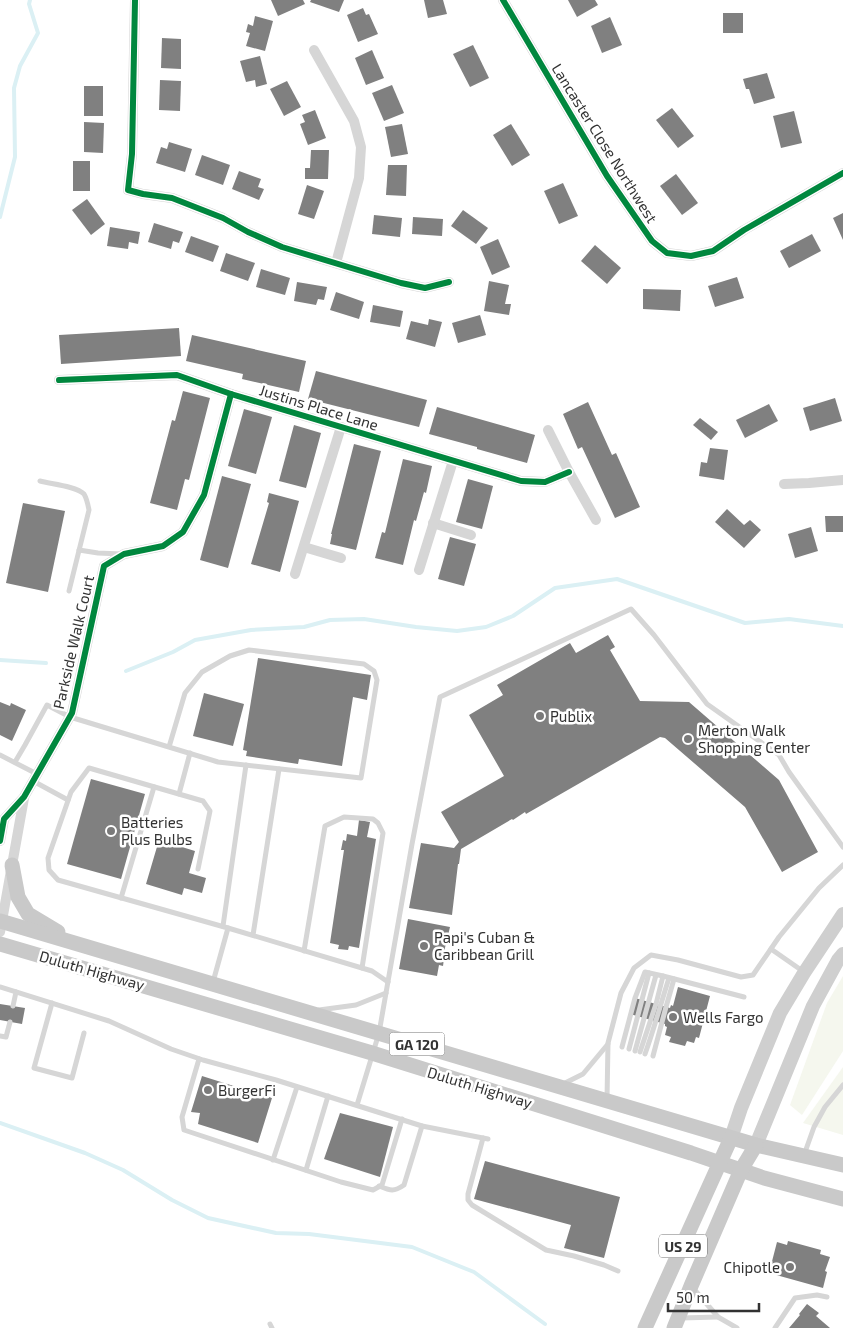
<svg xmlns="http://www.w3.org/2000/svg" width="843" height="1328" viewBox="0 0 843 1328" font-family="'Exo 2',sans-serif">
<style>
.green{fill:#f5f7ee}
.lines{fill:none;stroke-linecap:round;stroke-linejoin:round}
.stream{stroke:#dbf0f4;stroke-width:4}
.building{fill:#808080}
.service{stroke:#d6d6d6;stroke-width:5}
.minor{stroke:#d6d6d6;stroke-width:10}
.secondary{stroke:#cfcfcf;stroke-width:14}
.primary{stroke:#c9c9c9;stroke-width:15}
.cycleway-casing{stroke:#fff;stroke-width:9}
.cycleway{stroke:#00873e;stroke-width:6}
.poi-dot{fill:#7a7a7a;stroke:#fff;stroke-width:2}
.labels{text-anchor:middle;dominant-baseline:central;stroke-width:5;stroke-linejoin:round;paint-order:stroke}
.shield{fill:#fff;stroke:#707070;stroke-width:1}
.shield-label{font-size:14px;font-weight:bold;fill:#323232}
.street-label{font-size:15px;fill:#323232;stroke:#fff}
.poi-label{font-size:15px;fill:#323232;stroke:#fff;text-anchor:start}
</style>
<rect width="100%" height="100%" fill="#fff"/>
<g class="green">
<polygon points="843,976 843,1051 802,1115 790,1105 827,1003"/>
<polygon points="843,1067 843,1135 803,1123"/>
</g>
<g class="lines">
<g class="stream">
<polyline points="0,217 15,157 14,88 20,66 38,33 29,4 30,0"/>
<polyline points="0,660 46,663"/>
<polyline points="126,671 173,652 195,640 251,630 304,627 330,620 364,619 416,627 457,631 486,627 513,616 555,588 617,579 745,623 789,619 843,626"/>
<polyline points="0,1123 85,1153 123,1170 172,1200 208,1218 276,1233 309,1234 412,1247 474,1272 545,1324"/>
</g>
</g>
<g class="building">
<polygon points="271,0 303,0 305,4 278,16"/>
<polygon points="311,0 344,0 339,12 310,2"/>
<polygon points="424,0 443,0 447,14 428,18"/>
<polygon points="568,0 595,0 598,5 577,17"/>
<polygon points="363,8 366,15 369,14 378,34 358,42 347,15"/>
<rect x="723" y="13" width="20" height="20"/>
<polygon points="255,16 273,21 265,51 246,46 250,33 246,32 248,24 253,26"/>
<polygon points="610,17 622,45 602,53 591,26"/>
<polygon points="162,38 181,39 181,69 161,68"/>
<polygon points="473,45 489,78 470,87 453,54"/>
<polygon points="372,50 384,78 366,85 355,58"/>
<polygon points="260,56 267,84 256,87 255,80 246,82 240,61"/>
<polygon points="767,73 775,98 754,104 749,89 746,89 743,79"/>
<polygon points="160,80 181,81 180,111 159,110"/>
<polygon points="287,81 301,107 284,116 270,89"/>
<polygon points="392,85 404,113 384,121 372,93"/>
<rect x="84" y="86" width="19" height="30"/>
<polygon points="672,108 694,136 678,148 656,120"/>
<polygon points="315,110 326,138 308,145 300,124 305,122 302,115"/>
<polygon points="794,111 802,143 781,148 773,116"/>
<polygon points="84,122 104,123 103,153 84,152"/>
<polygon points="402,124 408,154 391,157 385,127"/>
<polygon points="511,124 530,155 512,166 493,135"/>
<polygon points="169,142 192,149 185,172 156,163 161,147 167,149"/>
<polygon points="311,150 329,150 328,179 305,179 305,168 310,168"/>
<polygon points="202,155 230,165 223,185 195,175"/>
<rect x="73" y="161" width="17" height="30"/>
<polygon points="388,165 407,165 406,196 386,195"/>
<polygon points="239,171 261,179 258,187 264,189 259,200 232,189"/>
<polygon points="676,174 698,203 682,215 660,186"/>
<polygon points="563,183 578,216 559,224 544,191"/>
<polygon points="307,185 324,191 314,219 298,214"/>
<polygon points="87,199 105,224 91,235 72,210"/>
<polygon points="463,210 488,228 476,244 451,226"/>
<polygon points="843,213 843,240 833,218"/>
<polygon points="374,215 402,218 400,237 372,234"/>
<polygon points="413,217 443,219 442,236 412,234"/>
<polygon points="154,223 183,232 179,243 173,241 171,249 148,242"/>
<polygon points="110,227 140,232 138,244 129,242 128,249 107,246"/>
<polygon points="812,234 821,251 789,268 780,251"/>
<polygon points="191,236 219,246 213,262 185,252"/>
<polygon points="498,239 510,267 492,275 480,247"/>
<polygon points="595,245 621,268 607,284 581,261"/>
<polygon points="226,253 255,263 248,281 220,271"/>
<polygon points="261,269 290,278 285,295 256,287"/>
<polygon points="737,277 744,298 715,307 708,286"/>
<polygon points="489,281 509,285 505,304 511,304 509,315 484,311"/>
<polygon points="297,282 327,287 324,300 318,299 316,305 294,301"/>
<polygon points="643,289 681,290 680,311 643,309"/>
<polygon points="336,292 364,302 359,319 330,310"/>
<polygon points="373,305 403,311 400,327 370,322"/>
<polygon points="480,315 486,335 458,343 452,323"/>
<polygon points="429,319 442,322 435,347 406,339 411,321 428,325"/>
<polygon points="179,328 181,356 61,364 59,335"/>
<polygon points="192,335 306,361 299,392 242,379 243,374 186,361"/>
<polygon points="316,371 427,400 419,427 308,399"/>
<polygon points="183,391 210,398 189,480 185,479 177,510 150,503 172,420 175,421"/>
<polygon points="835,398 842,421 810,431 803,408"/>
<polygon points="588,402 612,455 616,453 640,507 615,518 582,447 578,449 563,414"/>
<polygon points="769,404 778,421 745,438 736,420"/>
<polygon points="437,407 535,435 527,463 477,449 477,447 429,434"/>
<polygon points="244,409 272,417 256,474 228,466"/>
<polygon points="700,418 718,432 711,440 693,425"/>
<polygon points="294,425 321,433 306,488 279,481"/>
<polygon points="354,444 381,451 356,550 330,544 332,534 331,534"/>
<polygon points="710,448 728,450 724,480 699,476 701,462 707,463"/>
<polygon points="403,459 432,466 426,493 424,492 416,521 414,520 403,565 375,558 382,532 385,533"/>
<polygon points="222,476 251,484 228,568 200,560"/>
<polygon points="468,479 493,486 482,529 456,522"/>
<polygon points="269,493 299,501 280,572 251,564 269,503 267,502"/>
<polygon points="23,503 65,511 48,592 6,583"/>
<polygon points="727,509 744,525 750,520 761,530 744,548 715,522"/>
<polygon points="825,516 843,516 843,532 826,532"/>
<polygon points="811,527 818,551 795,558 788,534"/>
<polygon points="450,537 476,544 464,586 438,579"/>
<polygon points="608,635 615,647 610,650 640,701 689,702 779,780 818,852 782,872 745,807 665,738 660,737 526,814 525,812 513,820 512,819 461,849 459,864 458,864 452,915 409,908 421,843 454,848 459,842 441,812 504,776 469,715 503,695 497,685 570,643 576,653"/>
<polygon points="258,658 371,675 367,700 353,697 342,766 299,759 298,764 246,756 247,751 243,750"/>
<polygon points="204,693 244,704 233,746 193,736"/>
<polygon points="0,702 10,706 11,703 26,710 12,741 0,735"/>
<polygon points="91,779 145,794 121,879 67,864"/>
<polygon points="359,820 370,822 367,837 376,839 359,948 349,946 348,950 338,949 339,945 330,943 344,850 341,850 343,840 346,841 347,834 357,836"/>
<polygon points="159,840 195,851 189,873 206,878 202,893 184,888 182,895 146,884"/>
<polygon points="408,919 450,927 444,952 445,952 443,966 439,965 437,976 399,969"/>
<polygon points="678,987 710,996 699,1038 696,1037 694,1043 687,1041 685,1046 669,1042 671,1037 665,1035 667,1027 665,1026 665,1024 630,1014 635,998 670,1008 671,1005 673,1006"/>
<polygon points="0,1004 25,1008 22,1024 0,1020"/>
<polygon points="202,1076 272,1098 258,1143 198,1124 200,1113 191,1112"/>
<polygon points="340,1113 393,1127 380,1177 324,1159"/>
<polygon points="485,1161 620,1197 604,1258 564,1248 571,1225 474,1199"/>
<polygon points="788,1241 821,1250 820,1254 830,1257 825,1271 827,1272 823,1288 769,1273 777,1242 787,1245"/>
<polygon points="807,1304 819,1313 816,1316 830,1328 789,1328 800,1315 799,1314"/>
</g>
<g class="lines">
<g class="service">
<path d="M40,481C51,484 76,486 84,494C87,499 88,505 89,510L69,591"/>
<polyline points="79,550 98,553 121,554"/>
<polyline points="0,755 37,774"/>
<polyline points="15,762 25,745 47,705 70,717 218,762 361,778 377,680 374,671 364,664 249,650 230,656 202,672 185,693 169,747"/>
<polyline points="33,781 68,800"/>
<polyline points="179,794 190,753"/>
<polyline points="198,869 210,811 203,801 89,768 71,792 48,858 49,870 58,880 228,928 213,982"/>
<polyline points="121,898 154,787"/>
<polyline points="223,926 246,765"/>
<polyline points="228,928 372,971 388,982"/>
<polyline points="253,935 279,769"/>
<polyline points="771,949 804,972"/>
<polyline points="304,951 325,826 344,817 373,819 378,823 383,833 362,968"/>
<polyline points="0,987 109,1021 171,1049 203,1060 276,1080 422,1126 488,1139"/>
<polyline points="52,1003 34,1068 72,1078 84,1033"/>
<polyline points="13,1006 16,992"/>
<polyline points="319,1010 356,1005 386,993"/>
<polyline points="0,1036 6,1037 10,1022"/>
<polyline points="622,1047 635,998 645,972 663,976"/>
<polyline points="629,1049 649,973"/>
<polyline points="635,1051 656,975"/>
<polyline points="640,1052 656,1004 663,976 744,997"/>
<path d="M645,1054C654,1029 661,1003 669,978"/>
<polyline points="653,1056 666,1007 674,979"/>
<polyline points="199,1059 182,1117 184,1130 341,1182 373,1190 382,1185 402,1119"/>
<polyline points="563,1084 583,1074 608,1044"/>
<polyline points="607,1099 608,1043 621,993 634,968 651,955 678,960 741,977 753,975 779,937 819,888 843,865"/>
<polyline points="357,1105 379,1033 412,844 440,697 631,609 654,635 707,704 779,755 789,772 843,847"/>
<polyline points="483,1138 468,1194 468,1200 472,1205 546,1250 574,1256 604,1265 618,1271"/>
<polyline points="804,1155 814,1127 825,1107 843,1085"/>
<polyline points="273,1160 297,1087"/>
<polyline points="306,1170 328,1096"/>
<path d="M379,1186C391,1191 394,1192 404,1185L422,1126"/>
<polyline points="693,1288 718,1317 737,1328"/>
<polyline points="681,1318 718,1317"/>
<polyline points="270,1324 272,1328"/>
<polyline points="775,1328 795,1298 817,1295 827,1297"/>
</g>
<g class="minor">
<polyline points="135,0 132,154 128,190 143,194 172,198 223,218 248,232 282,247 401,283 425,288 449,282"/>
<polyline points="503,0 607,176 652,241 667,253 691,256 713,251 744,230 843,173"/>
<polyline points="314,50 354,121 361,147 359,178 336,263"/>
<polyline points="59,380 177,375 231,394 521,481 545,482 569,472"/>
<polyline points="548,430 569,472 596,520"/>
<polyline points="784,484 809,483 843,480"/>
<polyline points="433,523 471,535"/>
<polyline points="304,547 341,558"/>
<polyline points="419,570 453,461"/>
<polyline points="295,574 341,427"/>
<polyline points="0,841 4,819 24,797 72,713 104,566 124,554 163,546 183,532 204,495 231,394"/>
<polyline points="0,932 24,798"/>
</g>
<g class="secondary">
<polyline points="731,1138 741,1108 780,1013 804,973 843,914"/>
<polyline points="756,1145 813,1006 838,960 843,954"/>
</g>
<g class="primary">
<polyline points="12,865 18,897 28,914 58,932"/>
<polyline points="0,921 756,1145 843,1165"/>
<polyline points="0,944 372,1053 691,1153 764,1178 843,1199"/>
<polyline points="645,1328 731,1138"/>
<polyline points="674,1328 691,1286 741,1170 756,1145"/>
</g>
<g class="cycleway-casing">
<g id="cycleway">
<polyline points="135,0 132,154 128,190 143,194 172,198 223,218 248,232 282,247 401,283 425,288 449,282"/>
<polyline points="503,0 607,176 652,241 667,253 691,256 713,251 744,230 843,173"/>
<polyline points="59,380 177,375 231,394 521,481 545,482 569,472"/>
<polyline points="0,841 4,819 24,797 72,713 104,566 124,554 163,546 183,532 204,495 231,394"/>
</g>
</g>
<use href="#cycleway" class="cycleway"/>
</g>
<g class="poi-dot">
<circle cx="540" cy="716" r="5"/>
<circle cx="688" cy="739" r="5"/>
<circle cx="111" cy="831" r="5"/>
<circle cx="424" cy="946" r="5"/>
<circle cx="673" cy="1017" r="5"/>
<circle cx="208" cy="1090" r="5"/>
<circle cx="790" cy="1267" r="5"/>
</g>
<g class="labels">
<g class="shield">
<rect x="389.5" y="1032.5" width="55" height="23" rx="4"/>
<rect x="659" y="1234.5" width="48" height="23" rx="4"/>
</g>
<g class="shield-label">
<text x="417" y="1044">GA 120</text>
<text x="683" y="1246">US 29</text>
</g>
<g class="street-label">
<text transform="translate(605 143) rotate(58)">Lancaster Close Northwest</text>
<text transform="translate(319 407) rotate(17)">Justins Place Lane</text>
<text transform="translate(73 642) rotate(-77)">Parkside Walk Court</text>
<text transform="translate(92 970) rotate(16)">Duluth Highway</text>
<text transform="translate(480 1087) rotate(17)">Duluth Highway</text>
</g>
<g class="poi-label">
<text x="550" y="716">Publix</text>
<text x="698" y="730">Merton Walk<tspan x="698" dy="17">Shopping Center</tspan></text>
<text x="121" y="822">Batteries<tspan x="121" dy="17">Plus Bulbs</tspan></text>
<text x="434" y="937">Papi's Cuban &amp;<tspan x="434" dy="17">Caribbean Grill</tspan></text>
<text x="683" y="1017">Wells Fargo</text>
<text x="218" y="1090">BurgerFi</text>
<text x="780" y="1267" text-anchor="end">Chipotle</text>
</g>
</g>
<path d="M668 1303v8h91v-8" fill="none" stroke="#323232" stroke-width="2.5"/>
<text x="676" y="1303" font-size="15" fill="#323232" stroke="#ffffff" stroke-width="4" paint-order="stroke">50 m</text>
</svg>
